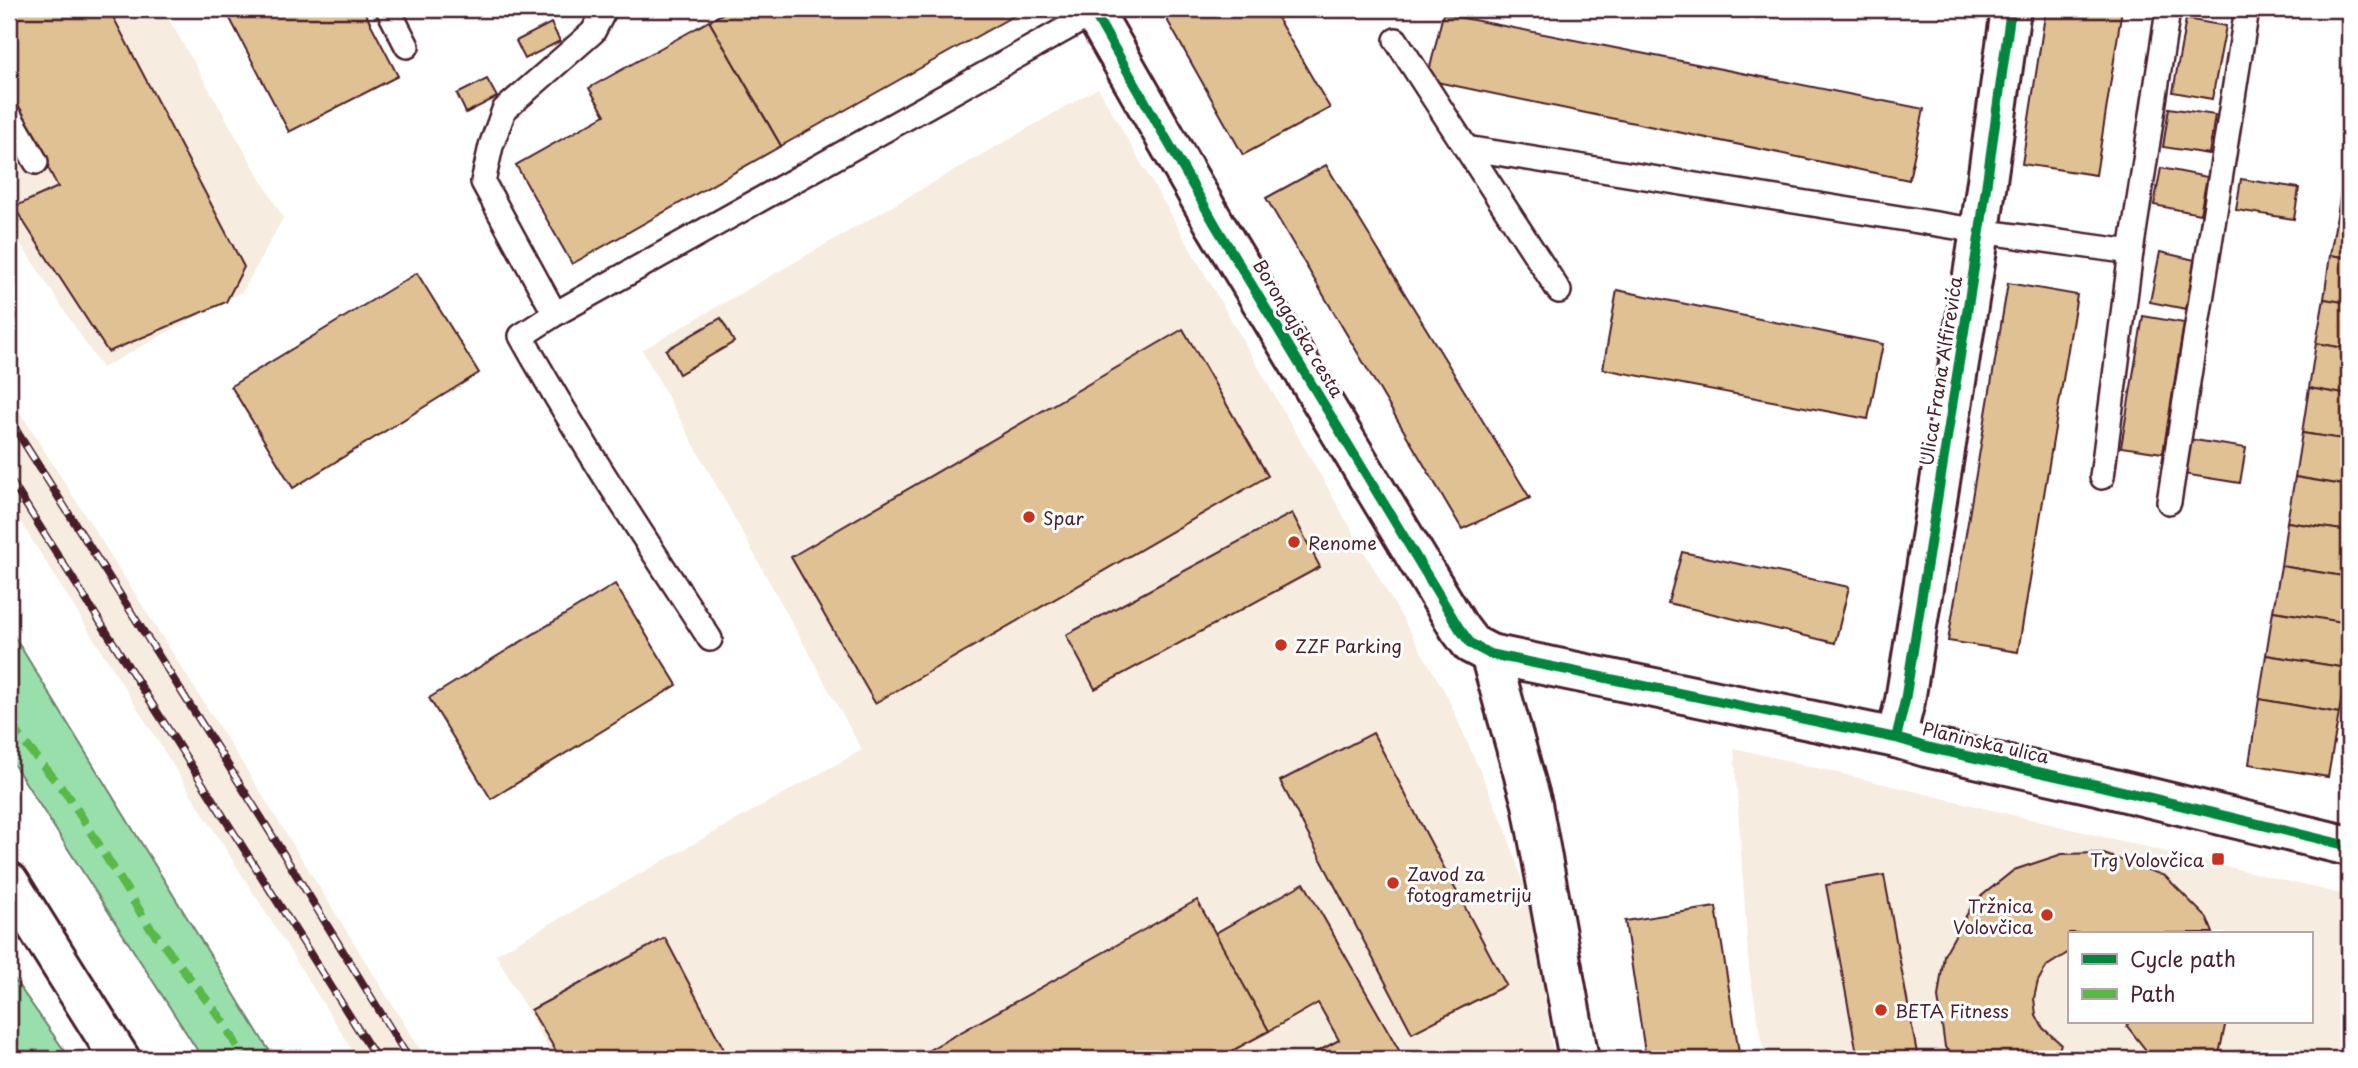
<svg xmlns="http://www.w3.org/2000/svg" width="2358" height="1068" viewBox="0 0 2358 1068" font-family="'Playpen Sans',sans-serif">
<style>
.built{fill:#f6ecdf;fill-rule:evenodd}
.green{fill:#99dfac;stroke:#727f6c;stroke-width:2}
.building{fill:#e0c193;stroke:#4a1f2b;stroke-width:2}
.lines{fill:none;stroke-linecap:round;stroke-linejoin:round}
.service-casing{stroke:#4a1f2b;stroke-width:28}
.minor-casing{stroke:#4a1f2b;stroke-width:44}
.tertiary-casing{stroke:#4a1f2b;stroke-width:44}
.secondary-casing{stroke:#4a1f2b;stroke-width:44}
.service{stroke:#fff;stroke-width:23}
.minor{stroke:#fff;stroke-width:38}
.tertiary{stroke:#fff;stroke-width:38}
.secondary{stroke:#fff;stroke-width:38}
.rail-casing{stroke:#4a1f2b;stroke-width:8}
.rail{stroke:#fff;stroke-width:5;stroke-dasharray:16;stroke-linecap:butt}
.quiet{stroke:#58b947;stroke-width:9;stroke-dasharray:18 9;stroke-linecap:butt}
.cycleway-casing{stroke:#fff;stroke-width:15}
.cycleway{stroke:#00873e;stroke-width:10}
.poi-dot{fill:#c8321e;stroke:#fff;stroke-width:2.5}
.labels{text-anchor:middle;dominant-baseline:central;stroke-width:6;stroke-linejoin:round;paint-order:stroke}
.street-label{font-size:18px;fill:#4a1f2b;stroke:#fff}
.poi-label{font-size:18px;fill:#4a1f2b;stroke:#fff;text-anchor:start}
</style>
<rect width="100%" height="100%" fill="#fff"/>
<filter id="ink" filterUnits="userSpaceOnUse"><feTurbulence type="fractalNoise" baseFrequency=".0143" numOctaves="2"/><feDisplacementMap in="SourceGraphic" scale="14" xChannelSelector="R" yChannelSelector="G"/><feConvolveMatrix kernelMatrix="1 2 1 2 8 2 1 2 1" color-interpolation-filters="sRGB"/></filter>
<g filter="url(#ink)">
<g class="built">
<polygon points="9,9 163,9 283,218 243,291 102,368 9,226"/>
<polygon points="1098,88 1447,696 1506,830 1532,911 1554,1059 554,1059 496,954 862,750 642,350"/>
<polygon points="9,395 249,774 426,1059 358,1059 144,719 9,503"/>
<path d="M1734,748L2349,896V1059H1765L1749,969ZM2069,933H2311V1021H2069Z"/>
</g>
<g class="green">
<polygon points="9,628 263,1041 275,1059 203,1059 9,757"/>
<polygon points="9,972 64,1050 70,1059 17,1059 9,1050"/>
</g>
<g class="building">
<polygon points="9,9 109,9 244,267 226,302 108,352 14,207 58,187 9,92"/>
<polygon points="225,9 363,9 398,76 289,132"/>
<polygon points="731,9 1024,9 1024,10 781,146 709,21"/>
<polygon points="1161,9 1272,9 1330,108 1243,155"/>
<polygon points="2046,9 2122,9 2096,175 2022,164"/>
<polygon points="1443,14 1924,109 1909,180 1427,80"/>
<polygon points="2186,19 2226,26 2212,99 2173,92"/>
<polygon points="709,21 781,146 572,264 516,165 605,115 589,88"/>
<polygon points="551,23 560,41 525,59 516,41"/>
<polygon points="487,79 497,97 466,113 457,94"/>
<polygon points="2169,108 2215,115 2209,154 2163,147"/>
<polygon points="2349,138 2349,166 2345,165"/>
<polygon points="1326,165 1530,498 1462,529 1266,198"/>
<polygon points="2345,165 2349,166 2349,212 2338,210"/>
<polygon points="2161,168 2207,177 2200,214 2154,205"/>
<polygon points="2241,179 2299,188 2294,219 2236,210"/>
<polygon points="2338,210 2349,212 2349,258 2330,255"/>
<polygon points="2160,252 2195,260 2186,309 2150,302"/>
<polygon points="2330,255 2349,258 2349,303 2324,299"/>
<polygon points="417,273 479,373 293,488 231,386"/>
<polygon points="2008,283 2077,295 2018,652 1948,641"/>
<polygon points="1617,290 1883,344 1868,419 1603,369"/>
<polygon points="2324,299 2349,303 2349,349 2316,343"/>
<polygon points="2143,316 2184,323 2163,453 2121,447"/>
<polygon points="721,318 734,342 679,374 666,350"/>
<polygon points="1183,329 1268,476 875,703 791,557"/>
<polygon points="2316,343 2349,349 2349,395 2309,388"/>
<polygon points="2309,388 2349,395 2349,440 2302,433"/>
<polygon points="2302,433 2349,440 2349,486 2295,477"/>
<polygon points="2188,439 2246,448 2240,483 2183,474"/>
<polygon points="2295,477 2349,486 2349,531 2287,522"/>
<polygon points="1292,513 1320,567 1095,689 1066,635"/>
<polygon points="2287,522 2349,531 2349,577 2281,566"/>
<polygon points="1682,552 1849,587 1835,643 1668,603"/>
<polygon points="2281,566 2349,577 2349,623 2273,611"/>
<polygon points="615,584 677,685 491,799 429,698"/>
<polygon points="2273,611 2349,623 2347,668 2266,655"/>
<polygon points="2266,655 2347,668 2339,713 2259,699"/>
<polygon points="2259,699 2339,713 2328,777 2249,764"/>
<polygon points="1373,733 1506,985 1412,1033 1280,781"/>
<polygon points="2101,853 2165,876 2207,918 2213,933 2069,933 2069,952 2047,966 2038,981 2034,998 2036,1015 2043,1028 2061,1044 2055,1059 1953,1059 1945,1047 1938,997 1944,955 1974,902 2014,870 2062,854"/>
<polygon points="1884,875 1918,1059 1858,1059 1826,885"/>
<polygon points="1304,883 1404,1059 1304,1059 1339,1040 1318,1003 1269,1031 1214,934"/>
<polygon points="1197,900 1269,1031 1217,1059 913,1059"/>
<polygon points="1716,907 1740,1059 1646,1059 1625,921"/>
<polygon points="665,938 729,1059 561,1059 531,1010"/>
<polygon points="2129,1021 2226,1021 2218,1059 2145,1059 2149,1054 2127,1026"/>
</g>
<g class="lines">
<g class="service-casing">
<g id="service">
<polyline points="388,9 407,46"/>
<polyline points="605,9 593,32 504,110 491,146 483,182 555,314 1094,13"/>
<polyline points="1396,40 1559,291"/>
<polyline points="9,115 36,162"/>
<polyline points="1466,148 1980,231 2131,252"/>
<path d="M555,314L521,336C579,440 645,539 710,639"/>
<polyline points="2102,477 2131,252 2167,17"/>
<polyline points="2169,502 2247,9"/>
</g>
</g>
<g class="minor-casing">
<g id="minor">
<polyline points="1490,654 1532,804 1579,1059"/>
<polyline points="1896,738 1905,701 1980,231 2011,9"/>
</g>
</g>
<g class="tertiary-casing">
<polyline id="tertiary" points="1092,9 1216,226 1459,628 1471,644 1490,654 1896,738 1926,747 2097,785 2349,846"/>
</g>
<g class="secondary-casing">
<polyline id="secondary" points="9,882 120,1059"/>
</g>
<use href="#service" class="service"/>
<use href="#minor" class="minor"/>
<use href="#tertiary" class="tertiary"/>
<use href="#secondary" class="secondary"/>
<g class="rail-casing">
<g id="rail">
<polyline points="9,419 262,819 409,1059"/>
<polyline points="9,478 377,1059"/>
</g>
</g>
<use href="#rail" class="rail"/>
<polyline class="quiet" points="9,724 69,797 149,926 223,1021 244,1059"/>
<g class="cycleway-casing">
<g id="cycleway">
<polyline points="1092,9 1216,226 1459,628 1471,644 1490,654 1896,738 1926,747 2097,785 2349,846"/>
<polyline points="1896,738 1905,701 1980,231 2011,9"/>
</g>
</g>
<use href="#cycleway" class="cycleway"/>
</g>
</g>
<g class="poi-dot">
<circle cx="1029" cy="517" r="7"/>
<circle cx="1294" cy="542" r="7"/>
<circle cx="1281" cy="645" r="7"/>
<rect x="2211" y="852" width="14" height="14" rx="3.5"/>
<circle cx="1393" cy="883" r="7"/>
<circle cx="2047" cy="915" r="7"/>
<circle cx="1881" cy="1010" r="7"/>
</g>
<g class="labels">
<g class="street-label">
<text transform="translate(1299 328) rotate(59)">Borongajska cesta</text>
<text transform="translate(1940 371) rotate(-81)">Ulica Frana Alfirevića</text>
<text transform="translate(1986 742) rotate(13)">Planinska ulica</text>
</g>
<g class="poi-label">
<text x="1043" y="517">Spar</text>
<text x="1308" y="542">Renome</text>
<text x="1295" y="645">ZZF Parking</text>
<text x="2204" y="859" text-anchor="end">Trg Volovčica</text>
<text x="1407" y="873">Zavod za<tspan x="1407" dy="21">fotogrametriju</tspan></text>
<text x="2033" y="905" text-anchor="end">Tržnica<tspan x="2033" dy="21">Volovčica</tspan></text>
<text x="1895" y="1010">BETA Fitness</text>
</g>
</g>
<rect width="2358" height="1068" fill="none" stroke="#fff" stroke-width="35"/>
<rect x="18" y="18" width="2323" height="1033" fill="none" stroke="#4a1f2b" stroke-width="2.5" filter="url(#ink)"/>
<rect x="2068" y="932" width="245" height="91" fill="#ffffff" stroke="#b7a5aa" stroke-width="2"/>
<rect x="2082" y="954" width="35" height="10" fill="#00873e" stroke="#b7a5aa" stroke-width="2"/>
<text x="2130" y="967" font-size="21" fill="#4a1f2b">Cycle path</text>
<rect x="2082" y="989" width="35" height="10" fill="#58b947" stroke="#b7a5aa" stroke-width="2"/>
<text x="2130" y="1002" font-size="21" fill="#4a1f2b">Path</text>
</svg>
